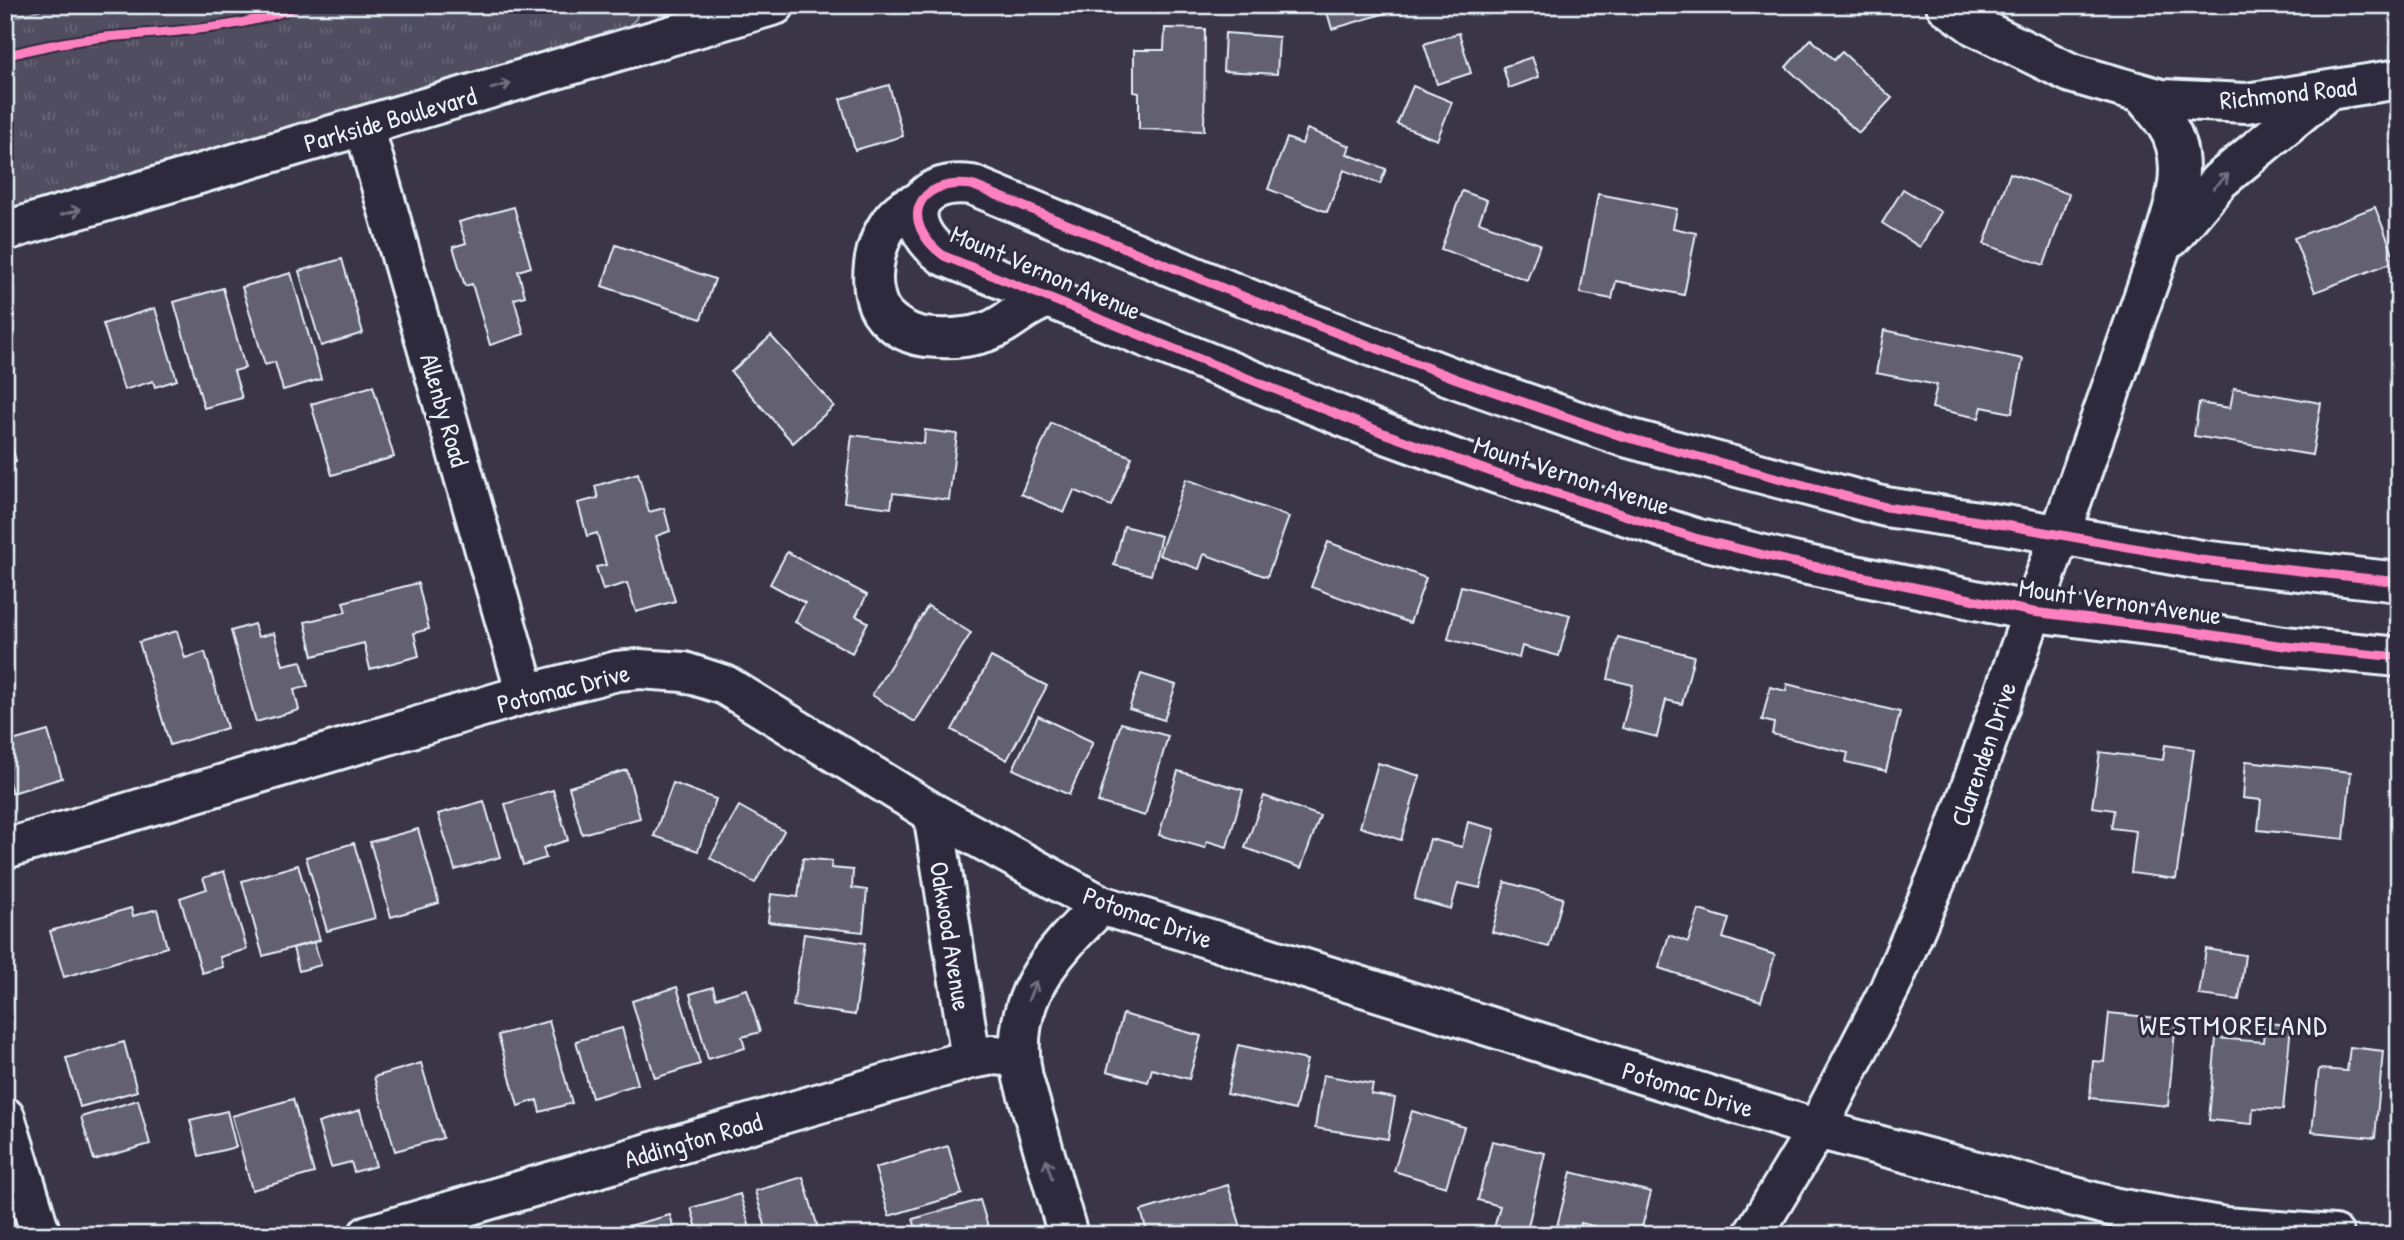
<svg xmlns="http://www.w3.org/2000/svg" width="2404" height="1240" viewBox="0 0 2404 1240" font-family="'Patrick Hand',sans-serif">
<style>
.grass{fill:url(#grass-tufts);stroke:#9ca0ac;stroke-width:2}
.building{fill:#636171;stroke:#e8f1f8;stroke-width:2}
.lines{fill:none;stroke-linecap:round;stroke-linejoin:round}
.minor-casing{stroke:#e8f1f8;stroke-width:44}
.minor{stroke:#2f2a3d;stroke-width:38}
.cycleway-casing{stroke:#2f2a3d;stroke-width:13}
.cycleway{stroke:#ff80c0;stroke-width:9}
.oneway{stroke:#70707e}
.labels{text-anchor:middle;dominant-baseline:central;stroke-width:6;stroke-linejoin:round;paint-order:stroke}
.street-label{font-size:26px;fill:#e8f1f8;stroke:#2f2a3d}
.neighbourhood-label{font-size:28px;letter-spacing:2px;fill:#e8f1f8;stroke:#2f2a3d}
</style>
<defs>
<pattern id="grass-tufts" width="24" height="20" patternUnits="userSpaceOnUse" patternTransform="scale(1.75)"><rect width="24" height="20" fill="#504e5f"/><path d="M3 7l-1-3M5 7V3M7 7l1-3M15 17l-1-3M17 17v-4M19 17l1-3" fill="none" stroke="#696877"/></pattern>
</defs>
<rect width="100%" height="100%" fill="#3a3648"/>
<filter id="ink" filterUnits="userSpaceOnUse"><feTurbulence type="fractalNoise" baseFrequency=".0143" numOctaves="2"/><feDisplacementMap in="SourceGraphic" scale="14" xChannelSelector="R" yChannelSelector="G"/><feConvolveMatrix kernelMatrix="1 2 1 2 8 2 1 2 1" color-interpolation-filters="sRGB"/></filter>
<g filter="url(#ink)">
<polygon class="grass" points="56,5 640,5 636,19 625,29 5,209 5,20"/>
<g class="building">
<polygon points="1325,5 1413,5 1332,29"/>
<polygon points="1165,28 1205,29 1204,131 1139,129 1139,93 1134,92 1134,50 1164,50"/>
<polygon points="1225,33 1279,37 1277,74 1223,71"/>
<polygon points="1459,33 1471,73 1437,84 1424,44"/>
<polygon points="1811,39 1834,60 1842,52 1892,98 1859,133 1786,67"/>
<polygon points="1532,57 1539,77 1509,88 1503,67"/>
<polygon points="889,85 903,136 855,150 840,99"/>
<polygon points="1413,86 1452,102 1437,140 1397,124"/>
<polygon points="1307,129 1350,146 1347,154 1386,169 1380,184 1344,170 1327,212 1268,189 1287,138 1302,144"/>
<polygon points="2010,173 2069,194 2044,265 1984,244"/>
<polygon points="1903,189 1941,212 1920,247 1882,223"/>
<polygon points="1462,191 1487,200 1479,222 1540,244 1527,280 1441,249"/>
<polygon points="1598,194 1677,209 1673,228 1696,233 1684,295 1616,281 1612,299 1580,293"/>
<polygon points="514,207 531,267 518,271 525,296 514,299 524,334 490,345 472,284 465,286 453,247 466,243 459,222"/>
<polygon points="2375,207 2396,261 2315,292 2294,238"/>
<polygon points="616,245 715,279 701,319 602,286"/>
<polygon points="342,259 363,333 321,346 299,271"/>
<polygon points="291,273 321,379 283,390 275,362 265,365 242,287"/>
<polygon points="223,288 245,368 234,371 242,398 204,408 174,302"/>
<polygon points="155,308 177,380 155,387 153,381 124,390 103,324"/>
<polygon points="1884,330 2023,359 2012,413 1982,407 1979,418 1932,408 1937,385 1876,373"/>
<polygon points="771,336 834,406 793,443 731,372"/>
<polygon points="373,386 394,457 332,475 311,404"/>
<polygon points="2234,388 2321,403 2312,455 2194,436 2199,403 2230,408"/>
<polygon points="2395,412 2399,412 2399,472 2390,471"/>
<polygon points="5,423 16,461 5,464"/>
<polygon points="1051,423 1132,457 1111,506 1074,490 1064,513 1021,494"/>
<polygon points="925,430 957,434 949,500 893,493 891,508 844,502 852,435 924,444"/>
<polygon points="638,473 649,512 664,508 670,531 656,536 675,601 636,612 627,583 603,590 596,567 606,565 597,533 587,536 578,503 598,498 595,486"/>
<polygon points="1186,479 1289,517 1267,577 1204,554 1199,569 1159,555"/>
<polygon points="1124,526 1161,536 1151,575 1114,565"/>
<polygon points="1328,542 1426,578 1410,623 1311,587"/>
<polygon points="787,552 867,595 856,616 868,622 852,653 795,622 805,603 770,584"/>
<polygon points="418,583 429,629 414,633 419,656 370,669 364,643 313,656 305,622 346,612 343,602"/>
<polygon points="1461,586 1570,615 1559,656 1522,646 1519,658 1448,639"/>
<polygon points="928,606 971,633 915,722 872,695"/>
<polygon points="254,624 258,637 274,633 283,665 301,661 308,686 294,690 299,710 256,722 231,631"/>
<polygon points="177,631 185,658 205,652 227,728 170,745 139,642"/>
<polygon points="1618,637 1694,656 1682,704 1666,700 1657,737 1622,728 1633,685 1608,679"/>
<polygon points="991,657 1047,686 1007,760 952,730"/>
<polygon points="1141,674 1176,685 1164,720 1129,709"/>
<polygon points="1787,684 1900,712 1886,771 1846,762 1848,753 1772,734 1774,723 1762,720 1770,687 1786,691"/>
<polygon points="1038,716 1093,742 1069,795 1013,769"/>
<polygon points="1121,723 1168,736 1145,816 1098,802"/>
<polygon points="48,731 62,778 12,793 5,770 5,743"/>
<polygon points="2165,745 2194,749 2176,879 2131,873 2136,831 2111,828 2114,810 2092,807 2100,752 2163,760"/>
<polygon points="2246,761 2351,772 2344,839 2258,830 2261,800 2243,798"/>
<polygon points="1378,763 1420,776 1401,840 1360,827"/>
<polygon points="627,770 640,818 582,834 569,787"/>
<polygon points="1178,771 1243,790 1227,847 1207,841 1205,848 1159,835"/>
<polygon points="673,783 716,799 698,851 654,836"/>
<polygon points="553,790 568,840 543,848 546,858 523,865 505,804"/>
<polygon points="1264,796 1320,816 1301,868 1245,848"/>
<polygon points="484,801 500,857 455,870 438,814"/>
<polygon points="739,806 784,831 755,883 710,858"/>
<polygon points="1468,822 1495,829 1480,888 1458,883 1451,909 1414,899 1430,839 1462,847"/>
<polygon points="418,829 439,903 391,917 370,842"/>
<polygon points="354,843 375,918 327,931 306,857"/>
<polygon points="803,858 832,861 831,868 853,870 852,888 867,890 863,932 768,922 771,894 798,897"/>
<polygon points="298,865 320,940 263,956 242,881"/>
<polygon points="224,871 247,949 220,957 223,967 202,973 180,898 207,889 203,878"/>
<polygon points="1505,882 1563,898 1549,947 1492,932"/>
<polygon points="131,908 133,916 157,909 167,947 64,977 50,931"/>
<polygon points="1699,910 1729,919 1723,938 1775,955 1761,1001 1659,968 1669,935 1688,942"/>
<polygon points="804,934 865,943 855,1015 793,1006"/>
<polygon points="314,942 321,965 299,971 293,948"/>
<polygon points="2206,949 2245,955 2239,1000 2199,995"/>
<polygon points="677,987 700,1064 655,1078 632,1001"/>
<polygon points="713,987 716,998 747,989 760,1032 742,1037 745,1048 708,1059 690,994"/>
<polygon points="2109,1013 2176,1020 2168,1106 2090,1098 2093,1061 2104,1062"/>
<polygon points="1123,1014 1201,1036 1189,1079 1152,1069 1148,1082 1107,1071"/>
<polygon points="549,1021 572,1103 540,1112 537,1100 518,1106 498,1035"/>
<polygon points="2265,1023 2291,1025 2283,1110 2253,1108 2252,1124 2209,1120 2216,1038 2263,1042"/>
<polygon points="622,1028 638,1084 592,1098 576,1041"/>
<polygon points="124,1042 137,1091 80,1107 66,1058"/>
<polygon points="1238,1045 1307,1060 1295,1110 1227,1094"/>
<polygon points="2350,1047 2383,1051 2375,1138 2312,1132 2319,1069 2347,1071"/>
<polygon points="421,1063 443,1138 395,1151 374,1077"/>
<polygon points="1323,1075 1373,1084 1371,1094 1395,1098 1388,1139 1315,1128"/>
<polygon points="293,1099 314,1173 252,1190 232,1116"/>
<polygon points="138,1100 150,1144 94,1160 81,1117"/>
<polygon points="360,1110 376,1166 354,1172 351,1162 331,1167 318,1123"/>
<polygon points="227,1111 236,1147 199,1156 190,1120"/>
<polygon points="1412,1111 1464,1127 1446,1187 1394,1171"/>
<polygon points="1492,1141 1545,1153 1526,1235 1494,1228 1500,1206 1478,1200"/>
<polygon points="948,1146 962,1194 889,1216 875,1168"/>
<polygon points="1571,1172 1651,1192 1640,1235 1628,1235 1581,1223 1578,1235 1556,1230"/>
<polygon points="803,1177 820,1235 768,1235 755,1191"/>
<polygon points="1228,1185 1243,1234 1148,1235 1141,1211"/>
<polygon points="740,1194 752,1235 699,1235 691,1208"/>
<polygon points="980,1200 990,1233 918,1235 913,1219"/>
<polygon points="670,1215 676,1235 631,1235 629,1226"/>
</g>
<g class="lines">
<g class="minor-casing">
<g id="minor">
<polyline points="1946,5 1975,26 2071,73 2161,99 2246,103 2399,79"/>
<polyline points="364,126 526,694"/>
<path d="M920,202C915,204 909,206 905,208C877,226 866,275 878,305C885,322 908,335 925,337C949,340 982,338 1003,324C1019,314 1031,303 1049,298"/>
<polyline points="5,231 775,5"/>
<polyline points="2171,238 2219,181 2327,91"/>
<path d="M2399,582L2201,560L2005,525L1886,507L1621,436L1457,379L1269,307L972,185C915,178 898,222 944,256L1386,434L1497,474L1695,538L1793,562L2033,612L2181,630L2284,646L2399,657"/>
<polyline points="933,813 971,1059"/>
<polyline points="5,849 526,694 617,671 639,669 684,672 725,685 933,813 1101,905 1817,1129 2117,1208 2225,1227 2334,1235"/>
<polyline points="5,1117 41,1235"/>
<polyline points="368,1235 971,1059 993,1055 1019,1057"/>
<path d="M1068,1235L1023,1078C1007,1001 1050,956 1101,905"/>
<path d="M1753,1235L1817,1129L1890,988L1948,852L2160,250C2173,211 2192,162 2166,124C2159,113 2150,104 2142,94"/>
</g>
</g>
<use href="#minor" class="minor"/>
<g class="cycleway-casing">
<g id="cycleway">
<path d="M5,56C38,47 72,40 105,37C170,31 239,31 300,5"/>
<path d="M2399,582L2201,560L2005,525L1886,507L1621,436L1457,379L1269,307L972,185C915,178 898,222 944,256L1386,434L1497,474L1695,538L1793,562L2033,612L2181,630L2284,646L2399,657"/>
</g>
</g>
<use href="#cycleway" class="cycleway"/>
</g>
<defs><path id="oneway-shaft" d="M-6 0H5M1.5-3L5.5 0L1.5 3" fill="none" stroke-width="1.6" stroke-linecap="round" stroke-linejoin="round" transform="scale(1.75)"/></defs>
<g class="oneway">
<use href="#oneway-shaft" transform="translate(501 86) rotate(-16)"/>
<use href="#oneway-shaft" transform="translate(2221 181) rotate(-44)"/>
<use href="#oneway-shaft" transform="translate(71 212) rotate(-16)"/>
<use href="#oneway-shaft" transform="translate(1032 991) rotate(-68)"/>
<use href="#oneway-shaft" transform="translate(1049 1169) rotate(-106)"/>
</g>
</g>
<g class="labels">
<g class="street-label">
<text transform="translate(2288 93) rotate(-6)">Richmond Road</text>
<text transform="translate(390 119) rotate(-16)">Parkside Boulevard</text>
<text transform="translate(1046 272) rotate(23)">Mount Vernon Avenue</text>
<text transform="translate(445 410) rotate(74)">Allenby Road</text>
<text transform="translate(1572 475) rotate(18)">Mount Vernon Avenue</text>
<text transform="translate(2120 601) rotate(8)">Mount Vernon Avenue</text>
<text transform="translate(563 688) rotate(-14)">Potomac Drive</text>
<text transform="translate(1983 754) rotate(-71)">Clarenden Drive</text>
<text transform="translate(1148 917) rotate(20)">Potomac Drive</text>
<text transform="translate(951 936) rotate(81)">Oakwood Avenue</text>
<text transform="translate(1688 1089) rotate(17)">Potomac Drive</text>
<text transform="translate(693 1140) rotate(-16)">Addington Road</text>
</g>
<g class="neighbourhood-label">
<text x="2234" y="1025">WESTMORELAND</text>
</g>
</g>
<rect width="2404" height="1240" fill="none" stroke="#2f2a3d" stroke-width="28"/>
<rect x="14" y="14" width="2376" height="1212" fill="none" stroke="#e8f1f8" stroke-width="2.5" filter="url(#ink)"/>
</svg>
